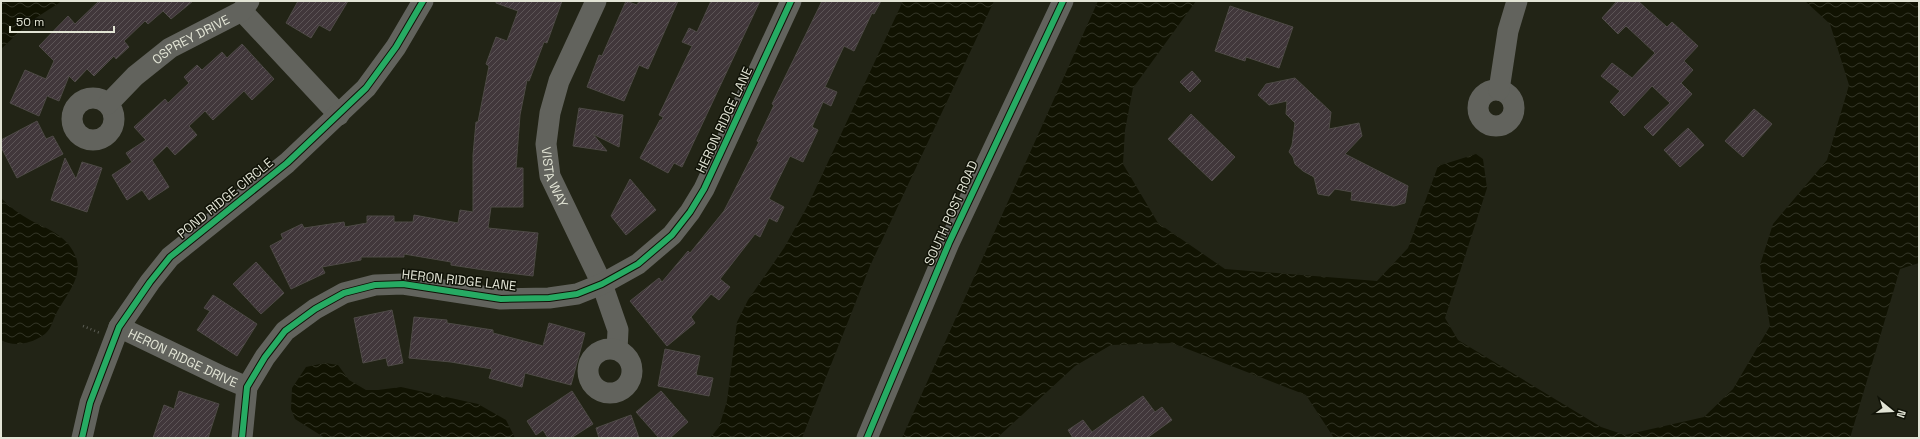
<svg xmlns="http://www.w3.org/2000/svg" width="1920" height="439" viewBox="0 0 1920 439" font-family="'Space Grotesk',sans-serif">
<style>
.water{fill:url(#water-waves)}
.building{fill:url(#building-hatch);stroke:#4e4a46}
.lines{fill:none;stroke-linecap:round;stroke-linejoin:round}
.path{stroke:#5d5e56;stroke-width:2.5;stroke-dasharray:1 3;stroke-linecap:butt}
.minor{stroke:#62635d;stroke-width:21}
.cycleway-casing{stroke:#101207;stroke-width:8}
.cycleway{stroke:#26ab63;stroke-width:6}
.labels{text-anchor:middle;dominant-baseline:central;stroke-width:3;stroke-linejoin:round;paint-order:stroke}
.street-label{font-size:13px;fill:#e2e4d5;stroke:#101207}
</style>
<defs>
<pattern id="water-waves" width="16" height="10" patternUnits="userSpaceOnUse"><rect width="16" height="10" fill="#111302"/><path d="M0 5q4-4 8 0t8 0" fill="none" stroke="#333526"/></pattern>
<pattern id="building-hatch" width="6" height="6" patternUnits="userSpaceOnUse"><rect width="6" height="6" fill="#41373b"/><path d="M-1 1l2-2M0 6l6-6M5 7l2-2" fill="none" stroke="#5c5456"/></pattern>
</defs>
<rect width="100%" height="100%" fill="#222416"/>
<g class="water">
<polygon points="1,1 62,1 31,21 1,49"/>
<polygon points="903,1 994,1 870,266 802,438 710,438 719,427 727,401 737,322 748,300 784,248 808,205"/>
<polygon points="1098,1 1196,1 1133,88 1125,130 1123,164 1158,223 1225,269 1377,281 1408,248 1438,166 1476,154 1483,159 1487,188 1445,318 1458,340 1601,427 1625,435 1704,417 1733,389 1770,326 1760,265 1773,224 1827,160 1849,85 1830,24 1805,1 1919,1 1919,263 1900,269 1850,438 1334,438 1306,395 1172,343 1111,345 1075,366 997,438 902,438"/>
<path d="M1,198C10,207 19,214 30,220C48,229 67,236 75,255C85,276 65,296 56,314C52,322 51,331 42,336C30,344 13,347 1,340Z"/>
<polygon points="325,363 338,365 349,380 366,390 378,390 401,387 478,404 506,420 515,438 325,438 295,419 291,409 292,388 306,367"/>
</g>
<g class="building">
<polygon points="99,1 193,1 171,19 163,11 148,24 145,21 124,41 129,47 116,59 114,56 94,76 87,69 75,82 69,76 59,101 47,96 39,116 10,103 25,70 46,79 54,61 39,46 68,16 75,24"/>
<polygon points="298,1 348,1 330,31 319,25 311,38 286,23"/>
<polygon points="496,1 562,1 547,43 544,42 529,81 527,80 520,115 516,168 523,168 523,207 491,207 488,228 538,233 533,276 484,270 451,265 451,262 404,254 404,257 361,257 361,260 322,267 325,273 291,289 270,246 283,239 281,234 302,224 304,228 344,222 345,227 367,223 367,216 394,216 394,222 413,222 414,215 458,223 460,210 473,212 473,155 476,122 478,122 489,66 486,64 496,37 507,41 518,11 496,3"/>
<polygon points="626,1 637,5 639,1 678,1 648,69 639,65 624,101 587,87 599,55 602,56"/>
<polygon points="711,1 760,1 682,167 674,163 668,173 640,158 660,120 662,120 663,117 659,115 692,46 682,42 689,28 697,32"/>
<polygon points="822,1 881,1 874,14 872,13 854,51 844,46 825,87 837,92 831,106 823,102 812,127 818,130 803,162 790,156 769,199 784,207 777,222 769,218 760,237 755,234 720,279 730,287 719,300 711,294 691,317 695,323 667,346 630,301 659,278 662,282 688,251 690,253 724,211 759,142 757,141 774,105 772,104"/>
<polygon points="1617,1 1638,1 1667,27 1672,22 1698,46 1684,61 1693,70 1681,83 1692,94 1653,136 1644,127 1670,103 1652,86 1624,116 1610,102 1620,91 1601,76 1612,63 1632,78 1655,53 1626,26 1618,34 1602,18"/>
<polygon points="1230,6 1293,27 1279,68 1246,57 1245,61 1215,51"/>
<polygon points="242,44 274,79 252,100 244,91 213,120 205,111 189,126 197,135 175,155 167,146 152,160 169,187 149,200 142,190 127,200 112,175 132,162 126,153 146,140 134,127 165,99 168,103 189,83 184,77 197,65 202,70 222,52 227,58"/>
<polygon points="1192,71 1201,81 1190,92 1180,82"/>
<polygon points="1295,78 1331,112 1329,129 1359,123 1362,136 1345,154 1408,186 1405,203 1394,206 1351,200 1352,192 1335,189 1329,196 1318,194 1314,177 1303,171 1295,164 1293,157 1289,152 1292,145 1295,123 1286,114 1287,101 1269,105 1258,95 1266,84"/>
<polygon points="579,108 623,115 619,147 593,134 607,151 573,146"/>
<polygon points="1754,109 1772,124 1743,157 1725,141"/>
<polygon points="1191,114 1235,157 1212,181 1168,139"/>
<polygon points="37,121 46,139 53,136 63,154 17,178 1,147 1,140"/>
<polygon points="1688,128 1704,145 1680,167 1664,150"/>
<polygon points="65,158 76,179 82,162 102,168 87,212 51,200"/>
<polygon points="630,179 656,210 626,235 611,216"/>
<polygon points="256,262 284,293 261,314 233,284"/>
<polygon points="213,295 257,324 237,356 197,330 210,311 204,308"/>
<polygon points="392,310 403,363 388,366 386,358 363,363 354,318"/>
<polygon points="414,317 447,320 447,323 493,330 493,333 543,346 549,323 585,333 571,385 525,373 522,387 489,378 492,369 451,362 409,358"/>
<polygon points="665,349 700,356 696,375 713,378 709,396 658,386"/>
<polygon points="179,391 219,404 208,438 153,438 164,405 174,409"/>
<polygon points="572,391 593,424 571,438 548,438 543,430 536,435 527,421"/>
<polygon points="661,391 688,422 670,438 659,438 636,412"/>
<polygon points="1143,396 1155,412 1162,407 1172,420 1147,438 1073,438 1068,430 1083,420 1092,432"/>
<polygon points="631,415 639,438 599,438 596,428"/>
</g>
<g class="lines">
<polyline class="path" points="83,326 100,333"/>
<g class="minor">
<path id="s1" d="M596,1L559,81L550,113L546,144L550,176L602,284L618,330L617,350"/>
<polyline points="242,11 339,115"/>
<circle cx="1496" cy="108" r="18"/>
<polyline points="1499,90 1508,31 1517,1"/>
<circle cx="93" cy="119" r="21"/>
<path id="s2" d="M108,104L135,76L170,48L242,11L249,1"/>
<path id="s3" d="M119,327L223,377L247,387"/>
<circle cx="610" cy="371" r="22"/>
<polyline points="82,438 90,403 119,327 150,282 170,257 287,163 366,88 396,47 423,1"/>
<polyline points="242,438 247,387 265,357 285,331 315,309 344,293 375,285 403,284 501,299 549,298 577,294 602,284 638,264 672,235 690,212 704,189 791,1"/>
<polyline points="867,438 949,243 1063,1"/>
</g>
<g class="cycleway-casing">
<g id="cycleway">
<polyline points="82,438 90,403 119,327 150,282 170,257 287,163 366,88 396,47 423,1"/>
<polyline points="242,438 247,387 265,357 285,331 315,309 344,293 375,285 403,284 501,299 549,298 577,294 602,284 638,264 672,235 690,212 704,189 791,1"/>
<polyline points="867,438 949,243 1063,1"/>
</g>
</g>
<use href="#cycleway" class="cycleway"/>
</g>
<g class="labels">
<g class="street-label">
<text stroke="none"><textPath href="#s2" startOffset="106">OSPREY DRIVE</textPath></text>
<text transform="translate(724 120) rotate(-65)">HERON RIDGE LANE</text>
<text stroke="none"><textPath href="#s1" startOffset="187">VISTA WAY</textPath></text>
<text transform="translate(225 198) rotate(-39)">POND RIDGE CIRCLE</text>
<text transform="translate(951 213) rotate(-66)">SOUTH POST ROAD</text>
<text transform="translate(459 280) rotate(6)">HERON RIDGE LANE</text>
<text stroke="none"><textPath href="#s3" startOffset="71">HERON RIDGE DRIVE</textPath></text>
</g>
</g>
<rect width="1920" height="439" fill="none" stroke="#e2e4d5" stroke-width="4"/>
<g transform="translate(1892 411) rotate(108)" stroke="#101207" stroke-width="3" paint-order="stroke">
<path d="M0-3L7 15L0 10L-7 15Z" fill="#e2e4d5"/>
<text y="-6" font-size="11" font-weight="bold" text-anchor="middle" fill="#e2e4d5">N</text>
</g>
<path d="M10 26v6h104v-6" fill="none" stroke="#e2e4d5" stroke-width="2"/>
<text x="16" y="26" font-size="12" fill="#e2e4d5" stroke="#101207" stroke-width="3" paint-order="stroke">50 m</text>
</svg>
